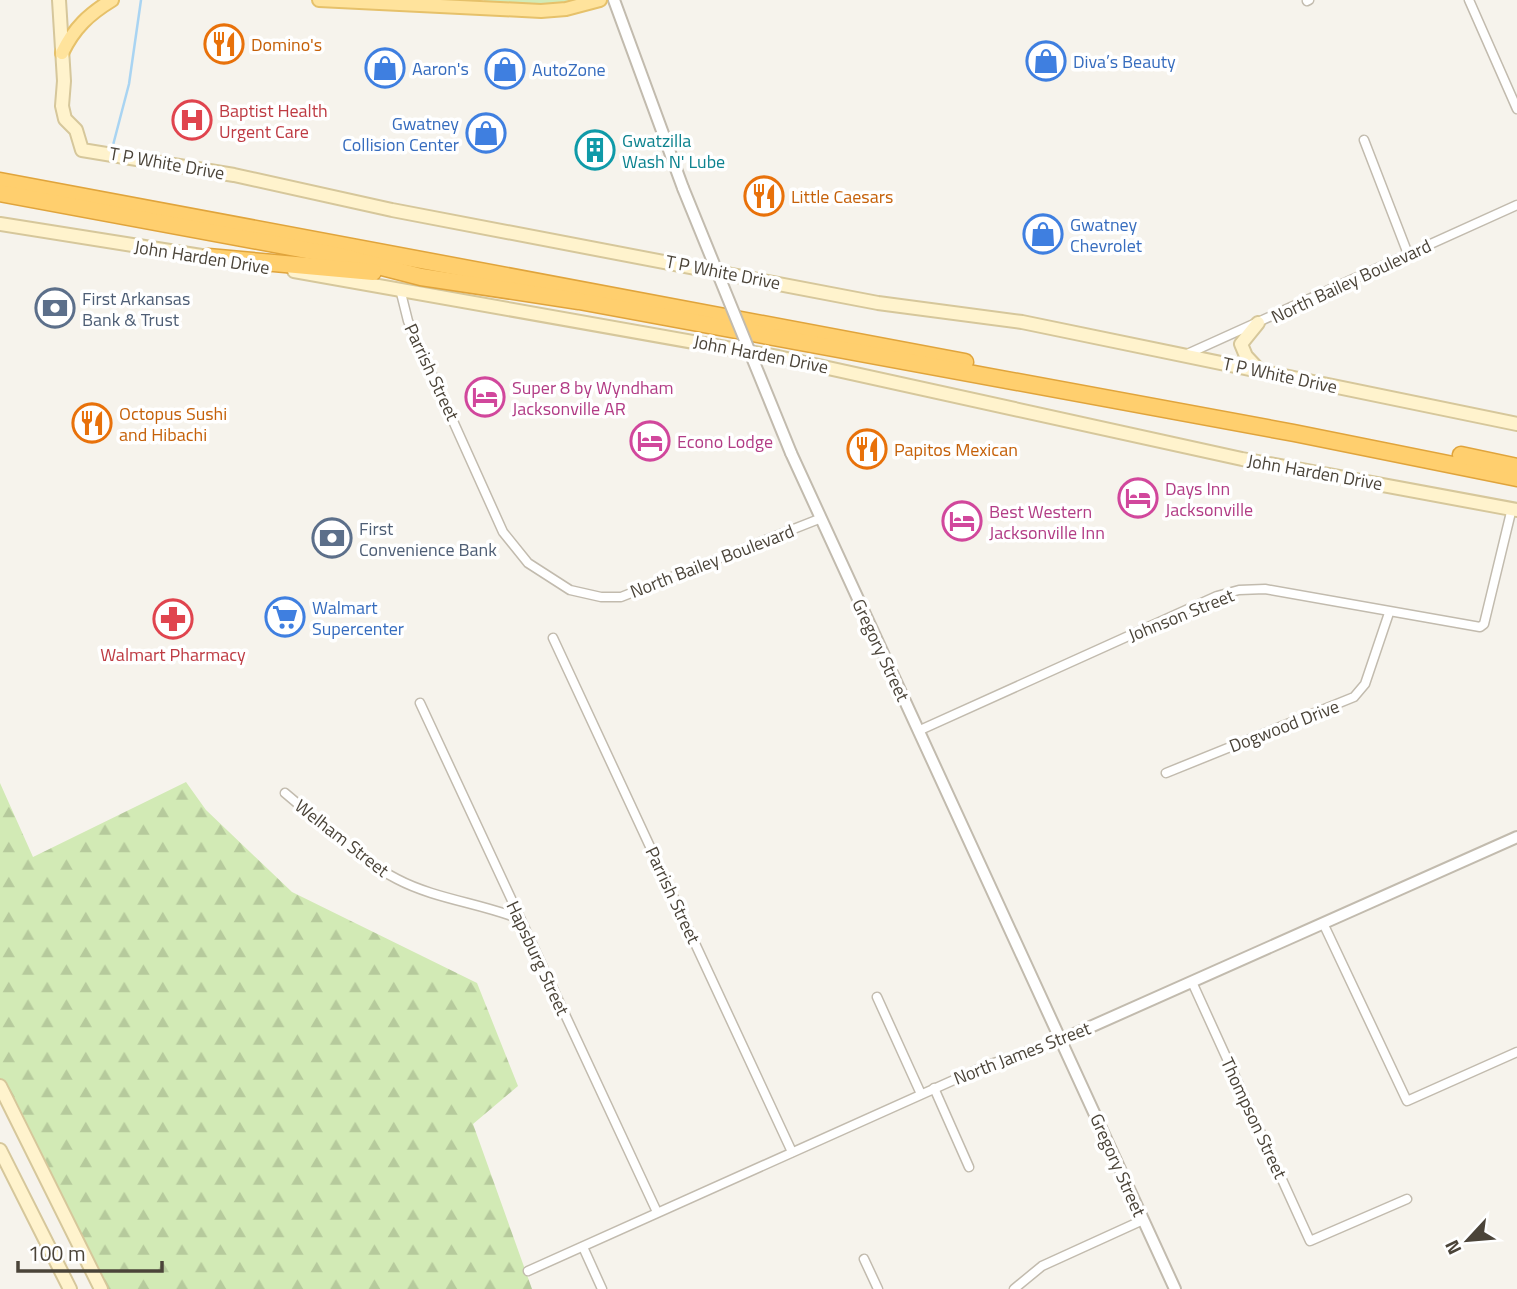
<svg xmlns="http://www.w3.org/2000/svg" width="1517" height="1289" viewBox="0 0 1517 1289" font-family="'Titillium Web',sans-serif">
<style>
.forest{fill:url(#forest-firs)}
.cemetery{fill:url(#cemetery-stones)}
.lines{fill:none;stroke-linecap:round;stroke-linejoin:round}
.stream{stroke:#a9d4f2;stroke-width:2.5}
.minor-casing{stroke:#c2bbae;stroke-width:11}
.tertiary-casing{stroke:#c2bbae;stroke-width:14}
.secondary-casing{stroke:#d6c79b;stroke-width:16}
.primary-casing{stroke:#e6c16a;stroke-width:16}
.motorway-casing{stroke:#e0a43c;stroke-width:19}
.minor{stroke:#fff;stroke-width:8}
.tertiary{stroke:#fff;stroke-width:10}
.secondary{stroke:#fff3cd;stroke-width:12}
.primary{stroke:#ffe39c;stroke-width:12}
.motorway{stroke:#ffcf6e;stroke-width:16}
.tertiary-bridge-casing{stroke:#c2bbae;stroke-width:14;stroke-linecap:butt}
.tertiary-bridge{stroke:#fff;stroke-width:10}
.labels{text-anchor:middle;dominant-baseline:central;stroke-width:7;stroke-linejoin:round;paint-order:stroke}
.food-label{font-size:18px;fill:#c56008;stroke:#fff;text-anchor:start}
.shop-label{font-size:18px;fill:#366cbe;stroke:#fff;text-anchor:start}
.health-label{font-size:18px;fill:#be3a42;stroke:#fff;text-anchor:start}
.culture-label{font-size:18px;fill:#0d838f;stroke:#fff;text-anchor:start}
.street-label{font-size:18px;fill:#4b4439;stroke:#fff}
.service-label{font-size:18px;fill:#4e5e75;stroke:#fff;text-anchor:start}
.hotel-label{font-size:18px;fill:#b23c85;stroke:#fff;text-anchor:start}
</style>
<defs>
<pattern id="forest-firs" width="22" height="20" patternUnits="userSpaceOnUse" patternTransform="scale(1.75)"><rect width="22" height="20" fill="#d2eab5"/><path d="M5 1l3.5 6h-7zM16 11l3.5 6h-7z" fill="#b6ca9c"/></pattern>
<pattern id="cemetery-stones" width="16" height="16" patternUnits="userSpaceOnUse" patternTransform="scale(1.75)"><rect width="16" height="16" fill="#d2eab5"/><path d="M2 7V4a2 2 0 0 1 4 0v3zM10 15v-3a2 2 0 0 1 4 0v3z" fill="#b6ca9c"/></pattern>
</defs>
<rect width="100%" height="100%" fill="#f6f3ec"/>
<polygon class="forest" points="186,782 206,810 292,892 477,983 518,1086 473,1124 532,1289 101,1289 0,1087 0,783 33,857"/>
<polygon class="cemetery" points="484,0 600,0 583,6 485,8"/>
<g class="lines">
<polyline class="stream" points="112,149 129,84 141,0"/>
<g class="minor-casing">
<g id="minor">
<polyline points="1469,0 1517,109"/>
<polyline points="1307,1 1309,0"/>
<polyline points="1364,140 1408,254"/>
<polyline points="400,289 408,321 503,532 528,563 570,590 601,597 621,597 819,519"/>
<polyline points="1185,355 1517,205"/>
<polyline points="553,638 792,1152"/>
<polyline points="420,703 657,1212"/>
<polyline points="918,731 1217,596 1239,590 1265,589 1480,627 1484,624 1512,508"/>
<polyline points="1166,773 1354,697 1365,684 1389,613"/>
<path d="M285,793C320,822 356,858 397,879C435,899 480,903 520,919"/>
<polyline points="1323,923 1407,1101 1517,1052"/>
<polyline points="1192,982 1310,1241 1407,1199"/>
<polyline points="877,997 921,1094"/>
<polyline points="934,1088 969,1167"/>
<polyline points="583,1247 602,1289"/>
<polyline points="864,1259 878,1289"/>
<polyline points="528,1271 985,1066 1061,1040"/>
<polyline points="1014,1289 1042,1266 1143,1220"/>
</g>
</g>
<g class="tertiary-casing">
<g id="tertiary">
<polyline points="614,0 683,188"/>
<polyline points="791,453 1175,1289"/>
<polyline points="1061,1040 1517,837"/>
</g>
</g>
<g class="secondary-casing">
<g id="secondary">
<polyline points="59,0 64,81 62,106 65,119 76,130 82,150 234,175 392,210 878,303 1022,322 1517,424"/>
<polyline points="0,224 214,258"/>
<polyline points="294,271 778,357 1242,459 1517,510"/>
<polyline points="1258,323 1241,344 1246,356 1260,371"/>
<polyline points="0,1086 101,1289"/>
<polyline points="0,1150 70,1289"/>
</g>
</g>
<g class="primary-casing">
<g id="primary">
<polyline points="319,0 541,11 566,9 600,0"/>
<path d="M62,53C74,28 89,14 112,0"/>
</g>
</g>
<g class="motorway-casing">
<g id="motorway">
<polyline points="0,181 965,362"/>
<polyline points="0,193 339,256 421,277 579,301 1294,433 1517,478"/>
<polyline points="208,257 373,272"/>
<polyline points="1461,455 1517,467"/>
</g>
</g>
<use href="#minor" class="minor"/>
<use href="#tertiary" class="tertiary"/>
<use href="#secondary" class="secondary"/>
<use href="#primary" class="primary"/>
<use href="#motorway" class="motorway"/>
<g class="tertiary-bridge-casing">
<polyline id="tertiary-bridge" points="683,188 791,453"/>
</g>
<use href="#tertiary-bridge" class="tertiary-bridge"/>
</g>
<defs>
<g id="restaurant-ring" transform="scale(2.0125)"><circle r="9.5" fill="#fff" stroke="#e8710a" stroke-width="1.5"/><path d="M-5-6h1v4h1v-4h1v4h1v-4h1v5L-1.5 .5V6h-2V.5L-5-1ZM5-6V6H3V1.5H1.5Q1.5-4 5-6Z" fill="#e8710a"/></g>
<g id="shop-ring" transform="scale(2.0125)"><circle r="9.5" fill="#fff" stroke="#3f7fe0" stroke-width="1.5"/><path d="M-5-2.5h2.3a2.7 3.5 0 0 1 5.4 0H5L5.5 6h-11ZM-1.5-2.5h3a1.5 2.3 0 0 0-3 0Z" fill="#3f7fe0"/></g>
<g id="hospital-ring" transform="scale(2.0125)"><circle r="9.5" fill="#fff" stroke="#e0444e" stroke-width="1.5"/><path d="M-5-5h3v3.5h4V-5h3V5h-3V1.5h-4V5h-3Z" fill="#e0444e"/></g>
<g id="building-ring" transform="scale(2.0125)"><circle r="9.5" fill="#fff" stroke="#0f9aa8" stroke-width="1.5"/><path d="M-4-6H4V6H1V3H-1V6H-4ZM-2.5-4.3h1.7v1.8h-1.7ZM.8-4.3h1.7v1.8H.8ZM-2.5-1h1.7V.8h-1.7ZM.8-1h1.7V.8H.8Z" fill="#0f9aa8"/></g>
<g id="bank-ring" transform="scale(2.0125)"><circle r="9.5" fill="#fff" stroke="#5c6f8a" stroke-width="1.5"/><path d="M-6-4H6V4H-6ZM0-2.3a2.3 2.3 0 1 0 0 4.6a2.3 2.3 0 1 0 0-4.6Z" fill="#5c6f8a"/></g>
<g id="hotel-ring" transform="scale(2.0125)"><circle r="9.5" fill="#fff" stroke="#d1479c" stroke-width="1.5"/><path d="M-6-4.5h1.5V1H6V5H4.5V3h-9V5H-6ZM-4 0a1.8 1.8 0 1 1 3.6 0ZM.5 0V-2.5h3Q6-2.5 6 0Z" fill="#d1479c"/></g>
<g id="supermarket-ring" transform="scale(2.0125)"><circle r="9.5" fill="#fff" stroke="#3f7fe0" stroke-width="1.5"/><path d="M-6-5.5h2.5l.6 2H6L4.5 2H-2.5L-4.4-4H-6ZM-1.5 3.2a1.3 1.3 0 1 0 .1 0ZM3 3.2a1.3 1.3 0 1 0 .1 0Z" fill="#3f7fe0"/></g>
<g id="pharmacy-ring" transform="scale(2.0125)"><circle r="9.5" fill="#fff" stroke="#e0444e" stroke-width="1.5"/><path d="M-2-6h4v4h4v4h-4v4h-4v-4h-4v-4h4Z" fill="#e0444e"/></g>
</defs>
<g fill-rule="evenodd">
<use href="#restaurant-ring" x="224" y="44"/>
<use href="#shop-ring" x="1046" y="61"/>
<use href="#shop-ring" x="385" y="68"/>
<use href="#shop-ring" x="505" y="69"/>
<use href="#hospital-ring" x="192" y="120"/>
<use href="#shop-ring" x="486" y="133"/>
<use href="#building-ring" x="595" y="150"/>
<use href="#restaurant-ring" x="764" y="196"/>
<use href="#shop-ring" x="1043" y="234"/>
<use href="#bank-ring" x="55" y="308"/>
<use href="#hotel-ring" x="485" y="397"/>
<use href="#restaurant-ring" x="92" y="423"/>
<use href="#hotel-ring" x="650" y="441"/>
<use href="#restaurant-ring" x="867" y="449"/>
<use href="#hotel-ring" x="1138" y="498"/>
<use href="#hotel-ring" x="962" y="521"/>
<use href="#bank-ring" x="332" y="538"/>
<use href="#supermarket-ring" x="285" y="617"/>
<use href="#pharmacy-ring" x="173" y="619"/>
</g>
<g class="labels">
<g class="food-label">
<text x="251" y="44">Domino's</text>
<text x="791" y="196">Little Caesars</text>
<text x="119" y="413">Octopus Sushi<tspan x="119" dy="21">and Hibachi</tspan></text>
<text x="894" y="449">Papitos Mexican</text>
</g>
<g class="shop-label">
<text x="1073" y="61">Diva’s Beauty</text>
<text x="412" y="68">Aaron's</text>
<text x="532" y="69">AutoZone</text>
<text x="459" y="123" text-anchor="end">Gwatney<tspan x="459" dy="21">Collision Center</tspan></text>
<text x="1070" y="224">Gwatney<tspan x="1070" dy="21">Chevrolet</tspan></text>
<text x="312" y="607">Walmart<tspan x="312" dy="21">Supercenter</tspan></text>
</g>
<g class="health-label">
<text x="219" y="110">Baptist Health<tspan x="219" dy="21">Urgent Care</tspan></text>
<text x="173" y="654" text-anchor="middle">Walmart Pharmacy</text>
</g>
<g class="culture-label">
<text x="622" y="140">Gwatzilla<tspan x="622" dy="21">Wash N' Lube</tspan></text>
</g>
<g class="street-label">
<text transform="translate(167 163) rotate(10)">T P White Drive</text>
<text transform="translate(202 257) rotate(9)">John Harden Drive</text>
<text transform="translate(723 272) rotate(11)">T P White Drive</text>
<text transform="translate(1351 281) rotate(-25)">North Bailey Boulevard</text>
<text transform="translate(761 354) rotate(11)">John Harden Drive</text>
<text transform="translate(432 372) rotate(65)">Parrish Street</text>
<text transform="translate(1280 375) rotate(12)">T P White Drive</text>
<text transform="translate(1315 472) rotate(10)">John Harden Drive</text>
<text transform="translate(712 561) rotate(-21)">North Bailey Boulevard</text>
<text transform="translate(1181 615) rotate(-22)">Johnson Street</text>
<text transform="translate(881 650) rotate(65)">Gregory Street</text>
<text transform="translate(1284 726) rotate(-21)">Dogwood Drive</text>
<text transform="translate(342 838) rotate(38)">Welham Street</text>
<text transform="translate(673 895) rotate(65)">Parrish Street</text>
<text transform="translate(538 958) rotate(65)">Hapsburg Street</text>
<text transform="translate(1022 1053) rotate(-21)">North James Street</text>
<text transform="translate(1254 1118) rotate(65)">Thompson Street</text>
<text transform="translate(1118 1165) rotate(66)">Gregory Street</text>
</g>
<g class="service-label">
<text x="82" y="298">First Arkansas<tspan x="82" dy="21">Bank &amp; Trust</tspan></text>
<text x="359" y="528">First<tspan x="359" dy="21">Convenience Bank</tspan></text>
</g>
<g class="hotel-label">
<text x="512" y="387">Super 8 by Wyndham<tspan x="512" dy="21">Jacksonville AR</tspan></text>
<text x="677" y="441">Econo Lodge</text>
<text x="1165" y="488">Days Inn<tspan x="1165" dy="21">Jacksonville</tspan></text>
<text x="989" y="511">Best Western<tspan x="989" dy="21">Jacksonville Inn</tspan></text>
</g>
</g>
<g transform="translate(1468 1240) rotate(244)" stroke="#ffffff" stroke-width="5" paint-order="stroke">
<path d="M0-5L12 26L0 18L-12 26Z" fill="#4b4439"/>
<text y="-10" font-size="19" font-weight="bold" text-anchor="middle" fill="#4b4439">N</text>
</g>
<path d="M18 1261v10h144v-10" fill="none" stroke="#4b4439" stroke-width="3.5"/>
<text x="28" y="1261" font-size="21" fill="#4b4439" stroke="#ffffff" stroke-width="5" paint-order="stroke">100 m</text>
</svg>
